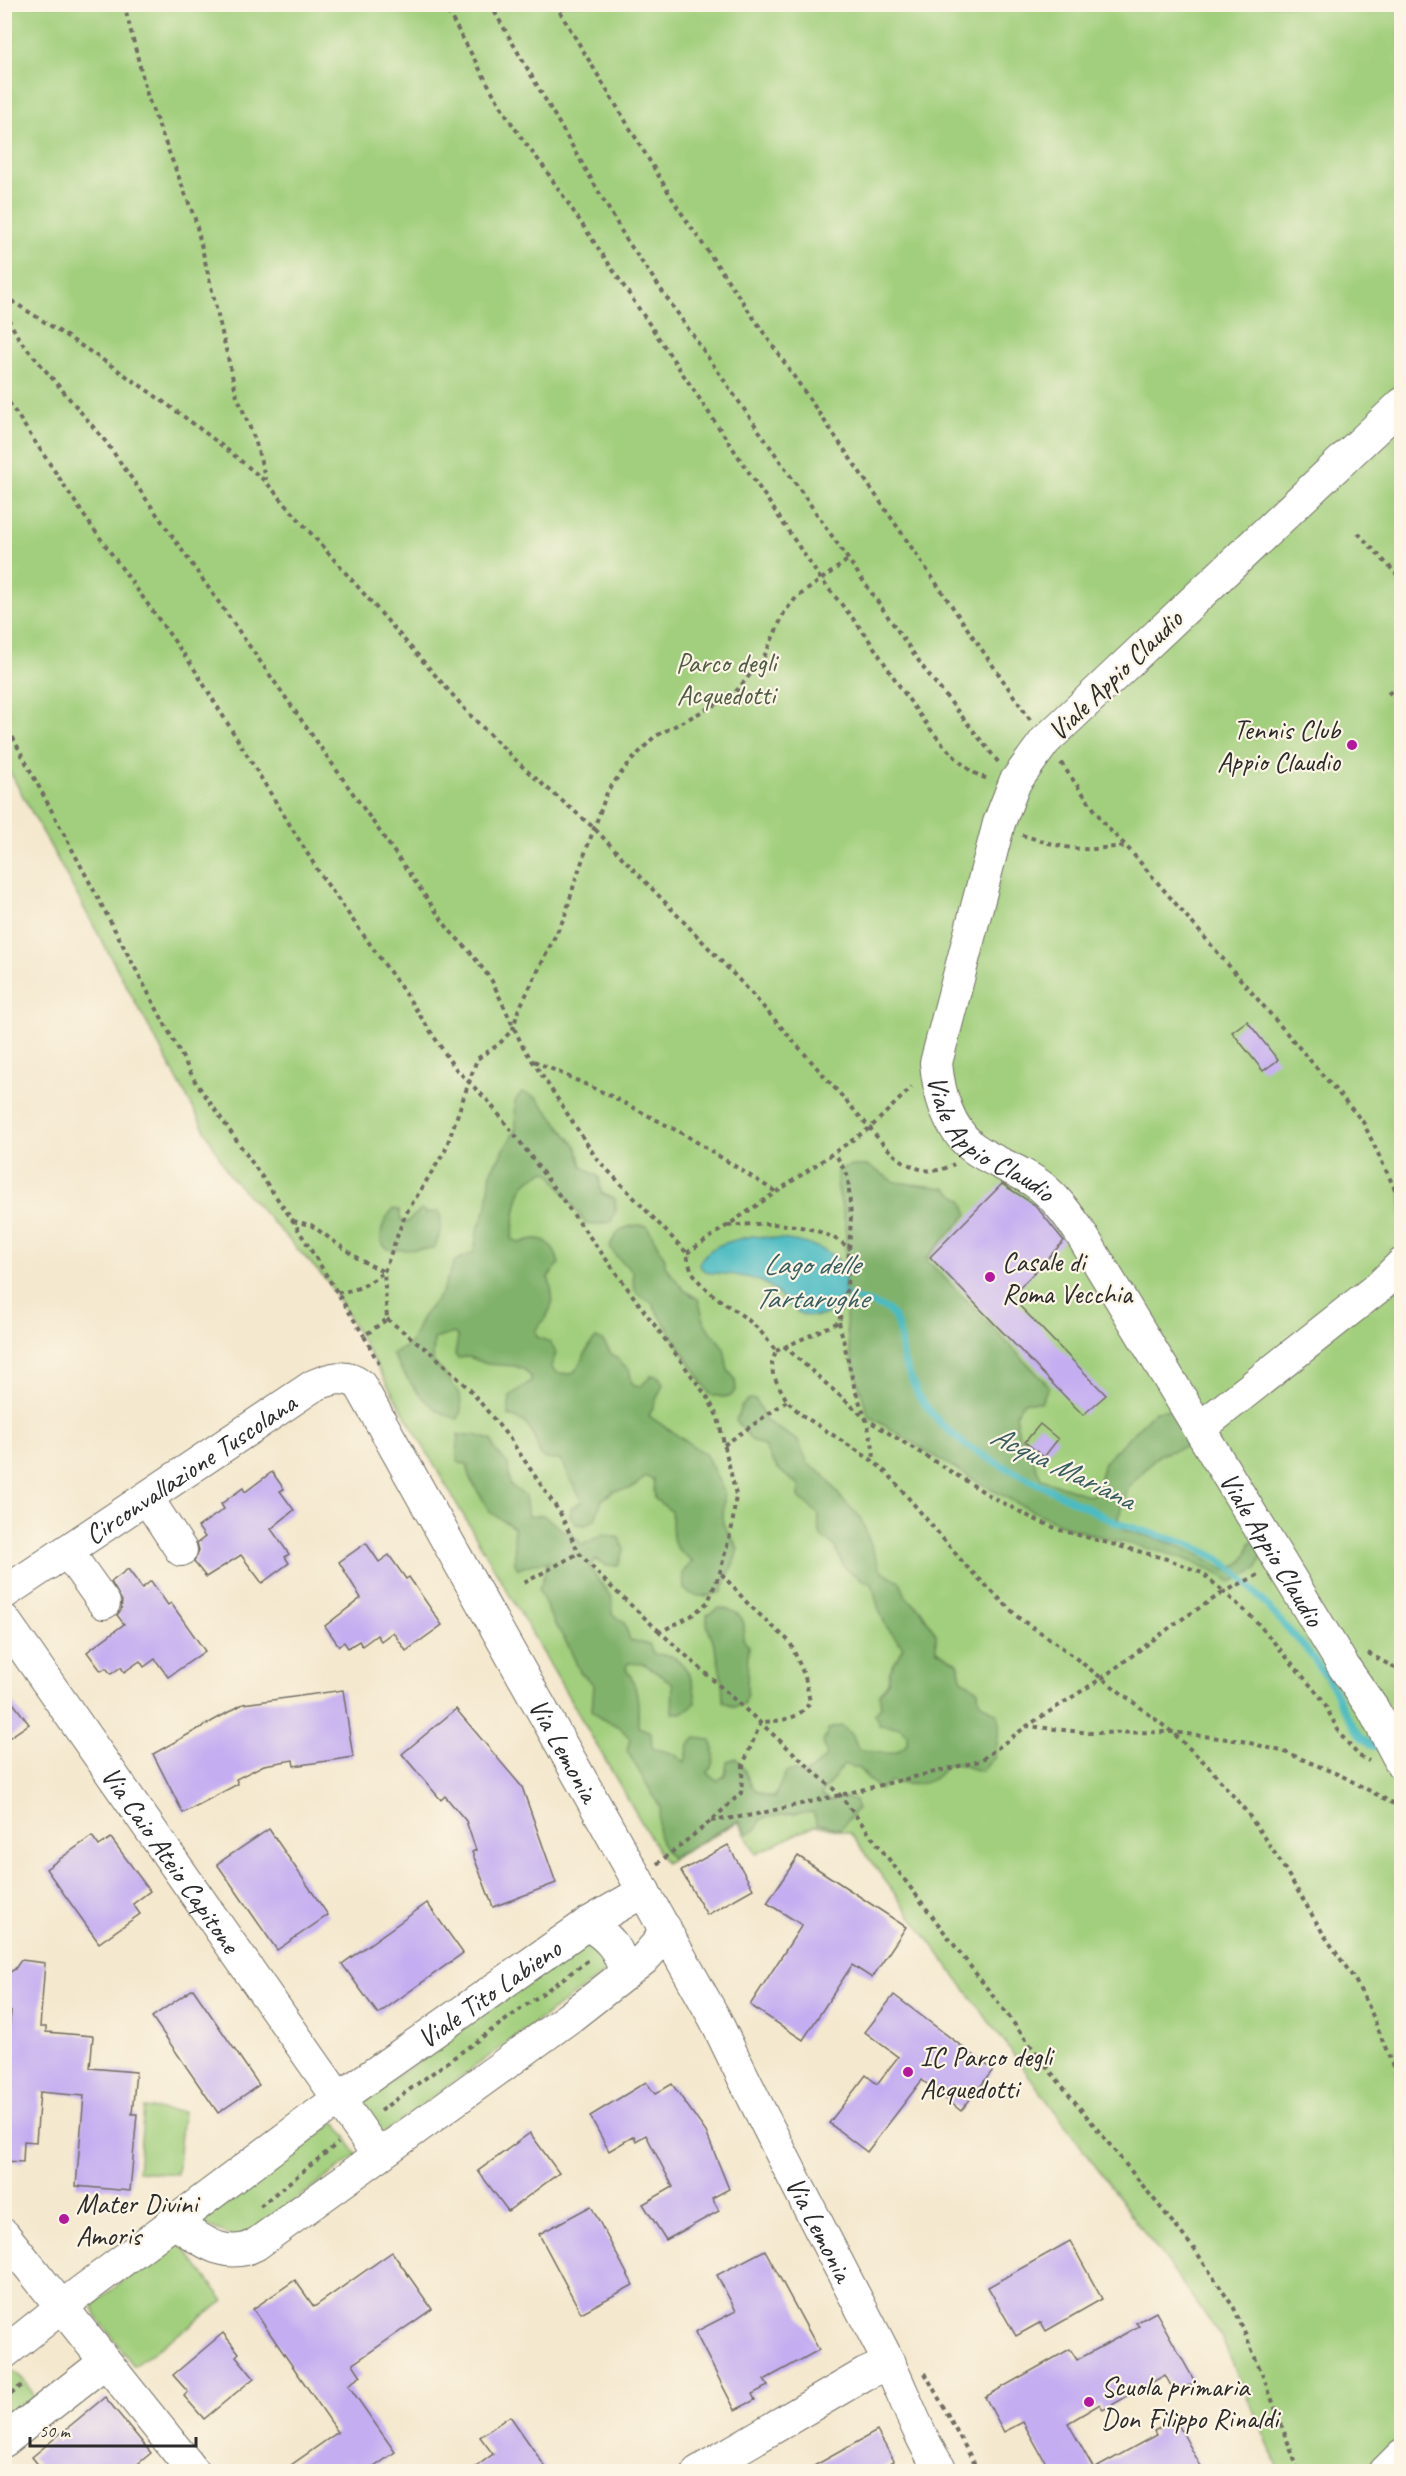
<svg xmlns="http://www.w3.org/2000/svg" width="1406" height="2476" viewBox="0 0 1406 2476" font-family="Caveat,sans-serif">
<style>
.green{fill:#a2cf7d;stroke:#667d54;stroke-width:1.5}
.forest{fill:#81b26c;stroke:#566e4c;stroke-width:1.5}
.water{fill:#4cbbc2;stroke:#3c7376;stroke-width:1.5}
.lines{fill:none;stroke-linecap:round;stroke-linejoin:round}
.stream{stroke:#4cbbc2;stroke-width:7}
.building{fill:#c4adf1}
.minor-casing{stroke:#716d64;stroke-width:34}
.path{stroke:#716d64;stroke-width:4;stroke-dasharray:4.5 4.5;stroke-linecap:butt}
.minor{stroke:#fff;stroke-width:32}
.poi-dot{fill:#b5179e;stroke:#fcf5e5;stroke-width:2}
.labels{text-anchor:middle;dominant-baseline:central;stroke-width:4.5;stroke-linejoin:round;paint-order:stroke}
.park-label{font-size:28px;fill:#4f5c44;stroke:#fcf5e5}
.street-label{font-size:28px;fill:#2b2b2b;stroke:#fcf5e5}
.poi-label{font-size:28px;fill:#2b2b2b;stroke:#fcf5e5;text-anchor:start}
.water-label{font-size:30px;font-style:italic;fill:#375d60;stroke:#fcf5e5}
</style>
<rect width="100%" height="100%" fill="#fcf5e5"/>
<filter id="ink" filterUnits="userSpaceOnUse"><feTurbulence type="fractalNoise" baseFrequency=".0167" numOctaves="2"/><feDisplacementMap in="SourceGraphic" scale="12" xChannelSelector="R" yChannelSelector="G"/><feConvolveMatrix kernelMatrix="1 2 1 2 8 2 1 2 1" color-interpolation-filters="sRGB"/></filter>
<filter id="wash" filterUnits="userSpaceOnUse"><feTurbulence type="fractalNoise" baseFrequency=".008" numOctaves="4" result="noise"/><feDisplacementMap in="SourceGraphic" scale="24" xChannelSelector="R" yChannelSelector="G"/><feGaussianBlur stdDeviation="1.35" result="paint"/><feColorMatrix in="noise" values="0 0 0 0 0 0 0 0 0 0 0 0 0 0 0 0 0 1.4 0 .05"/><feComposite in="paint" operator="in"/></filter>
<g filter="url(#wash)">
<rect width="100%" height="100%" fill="#f4e8ce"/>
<g class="green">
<polygon points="4,5 1401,5 1401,2471 1280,2471 1220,2335 850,1833 815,1825 756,1854 738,1822 665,1863 328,1282 230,1176 5,763"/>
<polygon points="587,1940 615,1965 382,2134 362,2104 363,2101"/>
<polygon points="144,2108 183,2112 177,2174 138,2171"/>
<polygon points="334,2123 337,2123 357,2155 241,2240 200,2224"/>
<polygon points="177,2241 180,2243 224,2301 134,2366 96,2316 93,2307 95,2303 172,2243"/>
<path d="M10,2370C20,2374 32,2388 34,2398L5,2424V2373Z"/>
</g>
<g class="forest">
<path d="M522,1092L537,1098L577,1147L582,1166L599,1177L601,1193L615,1199L616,1210L611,1222L596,1225L586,1224L550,1173L546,1171C540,1174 531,1177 526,1183C516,1193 514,1225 512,1239L520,1243C542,1234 553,1240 559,1264L548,1277C557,1304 552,1310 535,1331L537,1337L550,1342L556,1353L551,1367L557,1373L572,1374C585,1362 583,1350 596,1338L603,1341L610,1352L629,1370L633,1386H641L652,1375L659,1377L663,1384L649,1416L706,1455L724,1492L723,1524L738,1548C735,1564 727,1576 722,1592C707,1596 696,1600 684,1589L683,1572L693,1561C666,1544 675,1540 671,1511L655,1499L653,1479L646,1477L630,1489L614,1491L602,1500L595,1519L586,1525L576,1524L570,1517L571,1508L582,1501C579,1493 576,1490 572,1483C567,1476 567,1468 561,1460L546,1459L540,1456L534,1435L524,1422L508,1415L510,1396L531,1381V1377L525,1370L515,1366L487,1364L469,1357L458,1358L455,1355L458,1337L454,1333L434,1339L433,1361C447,1378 470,1396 458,1419C426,1411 408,1381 392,1354L410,1344L422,1317L441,1294L455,1261L474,1252L477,1232L487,1206L491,1171L516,1129L515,1101Z"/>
<path d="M851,1166H869L895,1182L945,1188L962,1200L968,1214L926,1259L1049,1386L1041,1402H1024L1015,1414L1019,1437L1030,1451L1041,1479L1090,1496L1096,1492L1104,1463L1120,1446L1155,1411L1176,1409L1191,1430L1188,1446L1159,1455L1129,1486L1118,1518L1124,1530C1164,1540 1190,1547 1225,1570C1242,1565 1246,1560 1250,1543L1255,1540L1262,1555L1257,1569L1231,1582C1180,1546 1115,1547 1059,1523C993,1495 931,1453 869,1416C855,1375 841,1334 848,1292L844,1289L846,1227L837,1184V1170Z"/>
<path d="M393,1209L399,1210L401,1221L407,1222L421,1210L428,1213L439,1211C443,1222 440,1238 434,1248C430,1249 390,1251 388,1249C385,1247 383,1244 381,1242C381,1227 384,1220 393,1209Z"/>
<path d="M638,1225L647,1226L665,1259V1266L684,1290L698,1299L705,1324L724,1348L728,1370L735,1379L736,1389L731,1396L721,1397L710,1394L651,1302C634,1295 633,1290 633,1272L615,1255L610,1246C616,1231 623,1227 638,1225Z"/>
<path d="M749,1399L756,1400L766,1421L798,1441L808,1464L824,1475L842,1499L860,1517L880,1569L901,1583L906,1597L921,1610L936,1634V1650L958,1663L961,1678L978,1690L979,1701L998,1715L1000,1723L995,1757L982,1771C973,1770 961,1764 954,1764C944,1764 943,1772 936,1777C923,1787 904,1785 890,1781L879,1790L858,1768L844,1764L821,1795L830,1801L847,1797L855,1801L857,1809L840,1829L817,1823L813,1812L772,1816L761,1819L756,1830L747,1834L739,1820L671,1858C656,1839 656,1830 661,1808L627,1751L630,1739L620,1727L600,1718L592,1710L594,1685L580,1672L569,1647L550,1615L539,1590L548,1562L535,1563L518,1569L515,1563L514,1528L490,1512L469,1477L468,1465L457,1461L458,1435H475L492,1440L494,1449L508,1464L510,1485L525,1496L528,1517L543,1515L564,1531L571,1532L582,1545L604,1534L619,1538L624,1550L618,1565L607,1566L595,1559L589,1567L612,1598V1614L624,1622L630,1640L649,1644L654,1654C659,1655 668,1654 673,1657C689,1665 695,1687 696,1703L682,1713H672L673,1684L644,1664L628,1663L626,1669C639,1686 639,1706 638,1727L651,1732L652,1748L672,1753L685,1762L689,1745L696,1738L710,1740C718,1752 714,1762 708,1773L717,1781L725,1775L727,1762L736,1758C754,1778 742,1789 774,1798L786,1772L795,1771L803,1776L825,1758L826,1752L823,1742L829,1729L841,1726L852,1734L858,1749C877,1752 892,1760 907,1744V1734L900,1727L879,1725L875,1714L881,1706L879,1694L888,1682L890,1671L903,1647L886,1626L879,1610L872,1584C850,1573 842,1571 836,1547C820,1537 817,1534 819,1515L799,1497V1484C784,1477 771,1463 765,1447L750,1439L736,1420L741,1407Z"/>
<path d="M719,1608C739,1610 748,1619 743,1639L748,1646L747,1693L744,1705L734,1707L723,1701C723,1683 720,1665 715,1647C711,1633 706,1631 707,1615Z"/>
</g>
<path class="water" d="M752,1236C777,1239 832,1241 843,1268C848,1278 843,1295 840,1305C833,1307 829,1315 820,1316C791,1320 783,1293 766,1284C750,1275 727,1274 710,1273L702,1269L699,1264C707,1244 734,1241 752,1236Z"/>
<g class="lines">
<polyline class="stream" points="836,1292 887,1309 894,1317 899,1329 904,1362 919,1397 940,1423 964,1444 993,1461 1117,1523 1189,1544 1219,1559 1237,1573 1308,1651 1330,1682 1347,1716 1361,1737 1374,1746 1383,1748"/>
</g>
<g id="blocks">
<g class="building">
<polygon points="1247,1021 1278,1060 1263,1071 1232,1032"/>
<polygon points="1002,1184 1035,1205 1064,1241 1011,1297 1106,1395 1083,1415 930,1257"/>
<polygon points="1040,1424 1058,1439 1044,1457 1025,1442"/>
<polygon points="272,1472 284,1489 280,1491 294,1510 271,1529 289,1554 285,1557 289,1563 262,1583 241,1555 206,1577 194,1562 199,1550 197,1543 205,1537 198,1527 224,1509 221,1504 243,1488 245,1492"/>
<polygon points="366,1543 379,1562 389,1555 406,1579 409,1577 442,1625 406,1651 393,1632 381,1641 377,1635 362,1646 359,1641 348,1648 344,1642 339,1646 325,1626 361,1598 339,1562"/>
<polygon points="128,1569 142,1588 151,1581 168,1605 171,1603 205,1651 168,1677 155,1659 144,1667 140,1661 124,1672 121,1667 111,1674 106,1668 101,1671 87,1652 124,1624 117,1615 121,1610 122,1601 111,1582"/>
<polygon points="343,1690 353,1757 294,1766 293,1760 264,1765 236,1779 238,1784 183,1813 153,1754 243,1704"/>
<polygon points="4,1691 29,1724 4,1741"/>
<polygon points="456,1709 522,1787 556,1883 493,1907 472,1852 476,1850 466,1821 445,1796 441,1800 402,1754"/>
<polygon points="269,1829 328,1915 277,1950 217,1864"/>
<polygon points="92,1836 99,1846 111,1838 150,1891 133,1904 140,1914 99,1943 46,1869"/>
<polygon points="728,1845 753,1889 707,1915 681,1871"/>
<polygon points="798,1856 906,1927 872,1978 852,1965 803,2040 750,2005 802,1925 767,1903"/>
<polygon points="427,1903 463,1953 378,2014 342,1964"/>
<polygon points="21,1960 45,1963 40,2027 46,2027 46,2032 93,2036 90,2068 136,2072 132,2114 137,2114 130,2191 76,2186 84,2096 40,2092 36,2142 24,2141 23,2162 4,2161 4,2078 11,2012 4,2016 4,1976 15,1969"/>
<polygon points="193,1989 259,2085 218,2113 152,2017"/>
<polygon points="894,1995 993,2070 961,2111 922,2080 867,2152 829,2123 866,2075 877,2084 898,2057 865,2032"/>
<polygon points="646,2082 655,2094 672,2084 706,2132 729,2189 712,2198 719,2211 666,2240 643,2204 673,2187 646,2135 636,2141 634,2136 609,2151 590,2116"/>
<polygon points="530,2133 559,2173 508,2211 478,2171"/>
<polygon points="591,2206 633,2285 581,2313 539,2234"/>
<polygon points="1070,2241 1102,2299 1046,2331 1041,2322 1016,2336 988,2287"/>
<polygon points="765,2250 819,2350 764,2380 768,2386 752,2394 755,2400 735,2410 695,2332 736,2311 717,2275"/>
<polygon points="392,2252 432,2309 353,2364 361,2376 348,2385 395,2452 367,2472 281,2472 338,2432 253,2309 295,2280 314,2307"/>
<polygon points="1156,2312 1195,2382 1175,2393 1165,2375 1103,2410 1100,2404 1068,2423 1094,2469 1156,2435 1154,2431 1175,2419 1204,2472 1051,2472 1023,2422 1004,2432 985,2397 1070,2349 1077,2360 1139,2326 1136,2323"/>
<polygon points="223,2333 239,2353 236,2356 254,2378 204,2419 184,2396 188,2392 173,2375"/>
<polygon points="105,2397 151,2453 128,2472 44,2472 32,2457"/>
<polygon points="510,2416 549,2472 469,2472 493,2454 480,2437"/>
<polygon points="877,2431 894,2461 874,2472 803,2472"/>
</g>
</g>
</g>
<g filter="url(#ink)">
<use href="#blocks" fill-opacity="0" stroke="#716d64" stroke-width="1.5"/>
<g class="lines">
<g class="minor-casing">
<g id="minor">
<path id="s1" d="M1402,404L1045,741L1015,782L999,823L936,1063C939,1094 947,1125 971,1146C988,1160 1016,1169 1035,1182C1053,1194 1066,1212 1078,1229L1344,1667L1373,1709L1402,1764"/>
<polyline points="1200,1428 1381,1285 1402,1264"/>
<polyline points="147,1498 181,1550"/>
<polyline points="67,1551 104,1603"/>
<path id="s2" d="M4,1593L313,1386C329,1379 345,1373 360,1385L715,2019C767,2129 824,2236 880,2345C902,2386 915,2432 942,2472"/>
<path id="s3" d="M4,1620L378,2155"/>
<path d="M587,1924C609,1937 620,1949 625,1974"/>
<path d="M175,2223C200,2239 225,2261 255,2245L570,2017L644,1959L658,1943L665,1928"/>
<polyline points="4,2235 194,2472"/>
<path id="s4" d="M4,2353L78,2294L338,2099L587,1924L644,1891"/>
<polyline points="4,2441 105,2362"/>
<polyline points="698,2472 865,2374 890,2363"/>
<polyline points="1385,2472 1402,2455"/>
</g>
</g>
<g class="path">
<polyline points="124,4 148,98 195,219 237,396 255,440 266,480"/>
<path d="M443,4C477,60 499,113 541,163L820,578C835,597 852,616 866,636C891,670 949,773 990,779"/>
<polyline points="490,4 626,239 925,670 999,763"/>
<polyline points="555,4 678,208 1031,721"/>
<path d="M4,296C95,354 185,412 266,482L471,716L526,770L594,828L744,985L870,1128C890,1155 921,1184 954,1164"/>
<path d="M4,311L19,339L106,442L449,930L470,952L492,981L522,1045L597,1159L687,1253C690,1290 732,1304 755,1326C763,1333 769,1343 776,1351L772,1363L773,1375L787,1401L802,1415L873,1461L889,1475L966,1566L1020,1619L1052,1640L1172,1732L1207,1765L1246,1811L1280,1861L1324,1935L1355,1980L1370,2009L1402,2089"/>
<polyline points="4,395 85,517 193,667 320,874 407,996 454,1067 488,1101 515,1135 708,1398 718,1418 736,1495 732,1527 720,1572 708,1602 691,1616 660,1632 840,1795 1050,2071 1195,2250 1234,2308 1265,2381 1299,2472"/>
<polyline points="1358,533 1402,580"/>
<polyline points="1388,694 1402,683"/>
<polyline points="4,721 195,1081 293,1221 364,1336"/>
<polyline points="1061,763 1107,827 1127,847 1363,1122 1402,1204"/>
<path d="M1022,835C1042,841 1062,848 1083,849C1096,850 1111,846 1126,847"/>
<polyline points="534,1061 609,1095 687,1136 776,1192"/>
<path d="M293,1221L311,1225L360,1260L384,1272C369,1283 357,1292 338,1292"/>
<path d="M728,1226C768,1222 817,1221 850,1249"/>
<polyline points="687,1253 870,1128 912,1087"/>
<polyline points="387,1319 435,1356 471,1391 510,1439 560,1513 579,1553 607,1583 660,1632"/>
<polyline points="839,1322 855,1390 866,1419 992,1497 1032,1518 1060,1530 1167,1559 1202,1573 1224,1592 1176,1623 1102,1678 1027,1726"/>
<polyline points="784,1346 866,1419 874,1451 873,1460"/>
<polyline points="776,1351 839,1322 847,1288 851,1217 848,1177 835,1153"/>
<polyline points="379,1364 364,1336 387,1319 384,1272 405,1215 445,1151 477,1059 499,1044 513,1029 518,1011 565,916 576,878 608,790 629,763 654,737 733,695 763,659 785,611 796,598 849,559"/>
<polyline points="724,1445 787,1401"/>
<polyline points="1258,1575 1224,1592 1255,1620 1322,1699 1340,1734 1359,1756 1369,1761"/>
<polyline points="524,1583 579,1553"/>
<polyline points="1368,1653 1402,1672"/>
<polyline points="711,1821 753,1815 840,1795 980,1761 1027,1726 1090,1733 1172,1732 1242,1741 1285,1752 1342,1776 1402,1808"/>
<path d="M657,1864L711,1821L741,1793L743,1765L761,1722C781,1721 799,1720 810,1702L805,1677L790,1642L749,1605L720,1572"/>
<polyline points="380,2111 590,1959"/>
<polyline points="260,2206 338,2143"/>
<polyline points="925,2373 979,2472"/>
<polyline points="4,2400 22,2385"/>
</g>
<use href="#minor" class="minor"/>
</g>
</g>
<g class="poi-dot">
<circle cx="1352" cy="745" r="6"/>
<circle cx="990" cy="1277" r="6"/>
<circle cx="908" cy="2072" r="6"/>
<circle cx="64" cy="2219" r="6"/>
<circle cx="1089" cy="2402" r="6"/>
</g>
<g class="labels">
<g class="park-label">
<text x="726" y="662">Parco degli<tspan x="726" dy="32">Acquedotti</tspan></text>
</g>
<g class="street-label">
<text transform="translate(1115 675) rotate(-44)">Viale Appio Claudio</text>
<text stroke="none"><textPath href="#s1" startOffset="934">Viale Appio Claudio</textPath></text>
<text stroke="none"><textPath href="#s2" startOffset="224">Circonvallazione Tuscolana</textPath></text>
<text stroke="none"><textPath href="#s1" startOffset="1438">Viale Appio Claudio</textPath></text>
<text stroke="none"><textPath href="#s2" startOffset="840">Via Lemonia</textPath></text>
<text stroke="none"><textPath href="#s3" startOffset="292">Via Caio Ateio Capitone</textPath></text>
<text stroke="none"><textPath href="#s4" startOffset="604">Viale Tito Labieno</textPath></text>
<text stroke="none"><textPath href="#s2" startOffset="1383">Via Lemonia</textPath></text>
</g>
<g class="poi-label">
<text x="1340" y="729" text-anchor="end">Tennis Club<tspan x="1340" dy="32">Appio Claudio</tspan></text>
<text x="1002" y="1261">Casale di<tspan x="1002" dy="32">Roma Vecchia</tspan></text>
<text x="920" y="2056">IC Parco degli<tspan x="920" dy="32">Acquedotti</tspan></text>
<text x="76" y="2203">Mater Divini<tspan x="76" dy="32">Amoris</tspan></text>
<text x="1101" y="2386">Scuola primaria<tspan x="1101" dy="32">Don Filippo Rinaldi</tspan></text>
</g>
<g class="water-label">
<text x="811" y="1264">Lago delle<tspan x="811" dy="34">Tartarughe</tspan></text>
<text transform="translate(1063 1467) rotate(26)">Acqua Mariana</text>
</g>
</g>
<rect width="1406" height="2476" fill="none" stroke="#fcf5e5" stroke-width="24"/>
<path d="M30 2437v9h166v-9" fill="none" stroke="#2b2b2b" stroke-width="3"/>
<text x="39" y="2437" font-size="18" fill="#2b2b2b" stroke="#fcf5e5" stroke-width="4.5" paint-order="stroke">50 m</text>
</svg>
